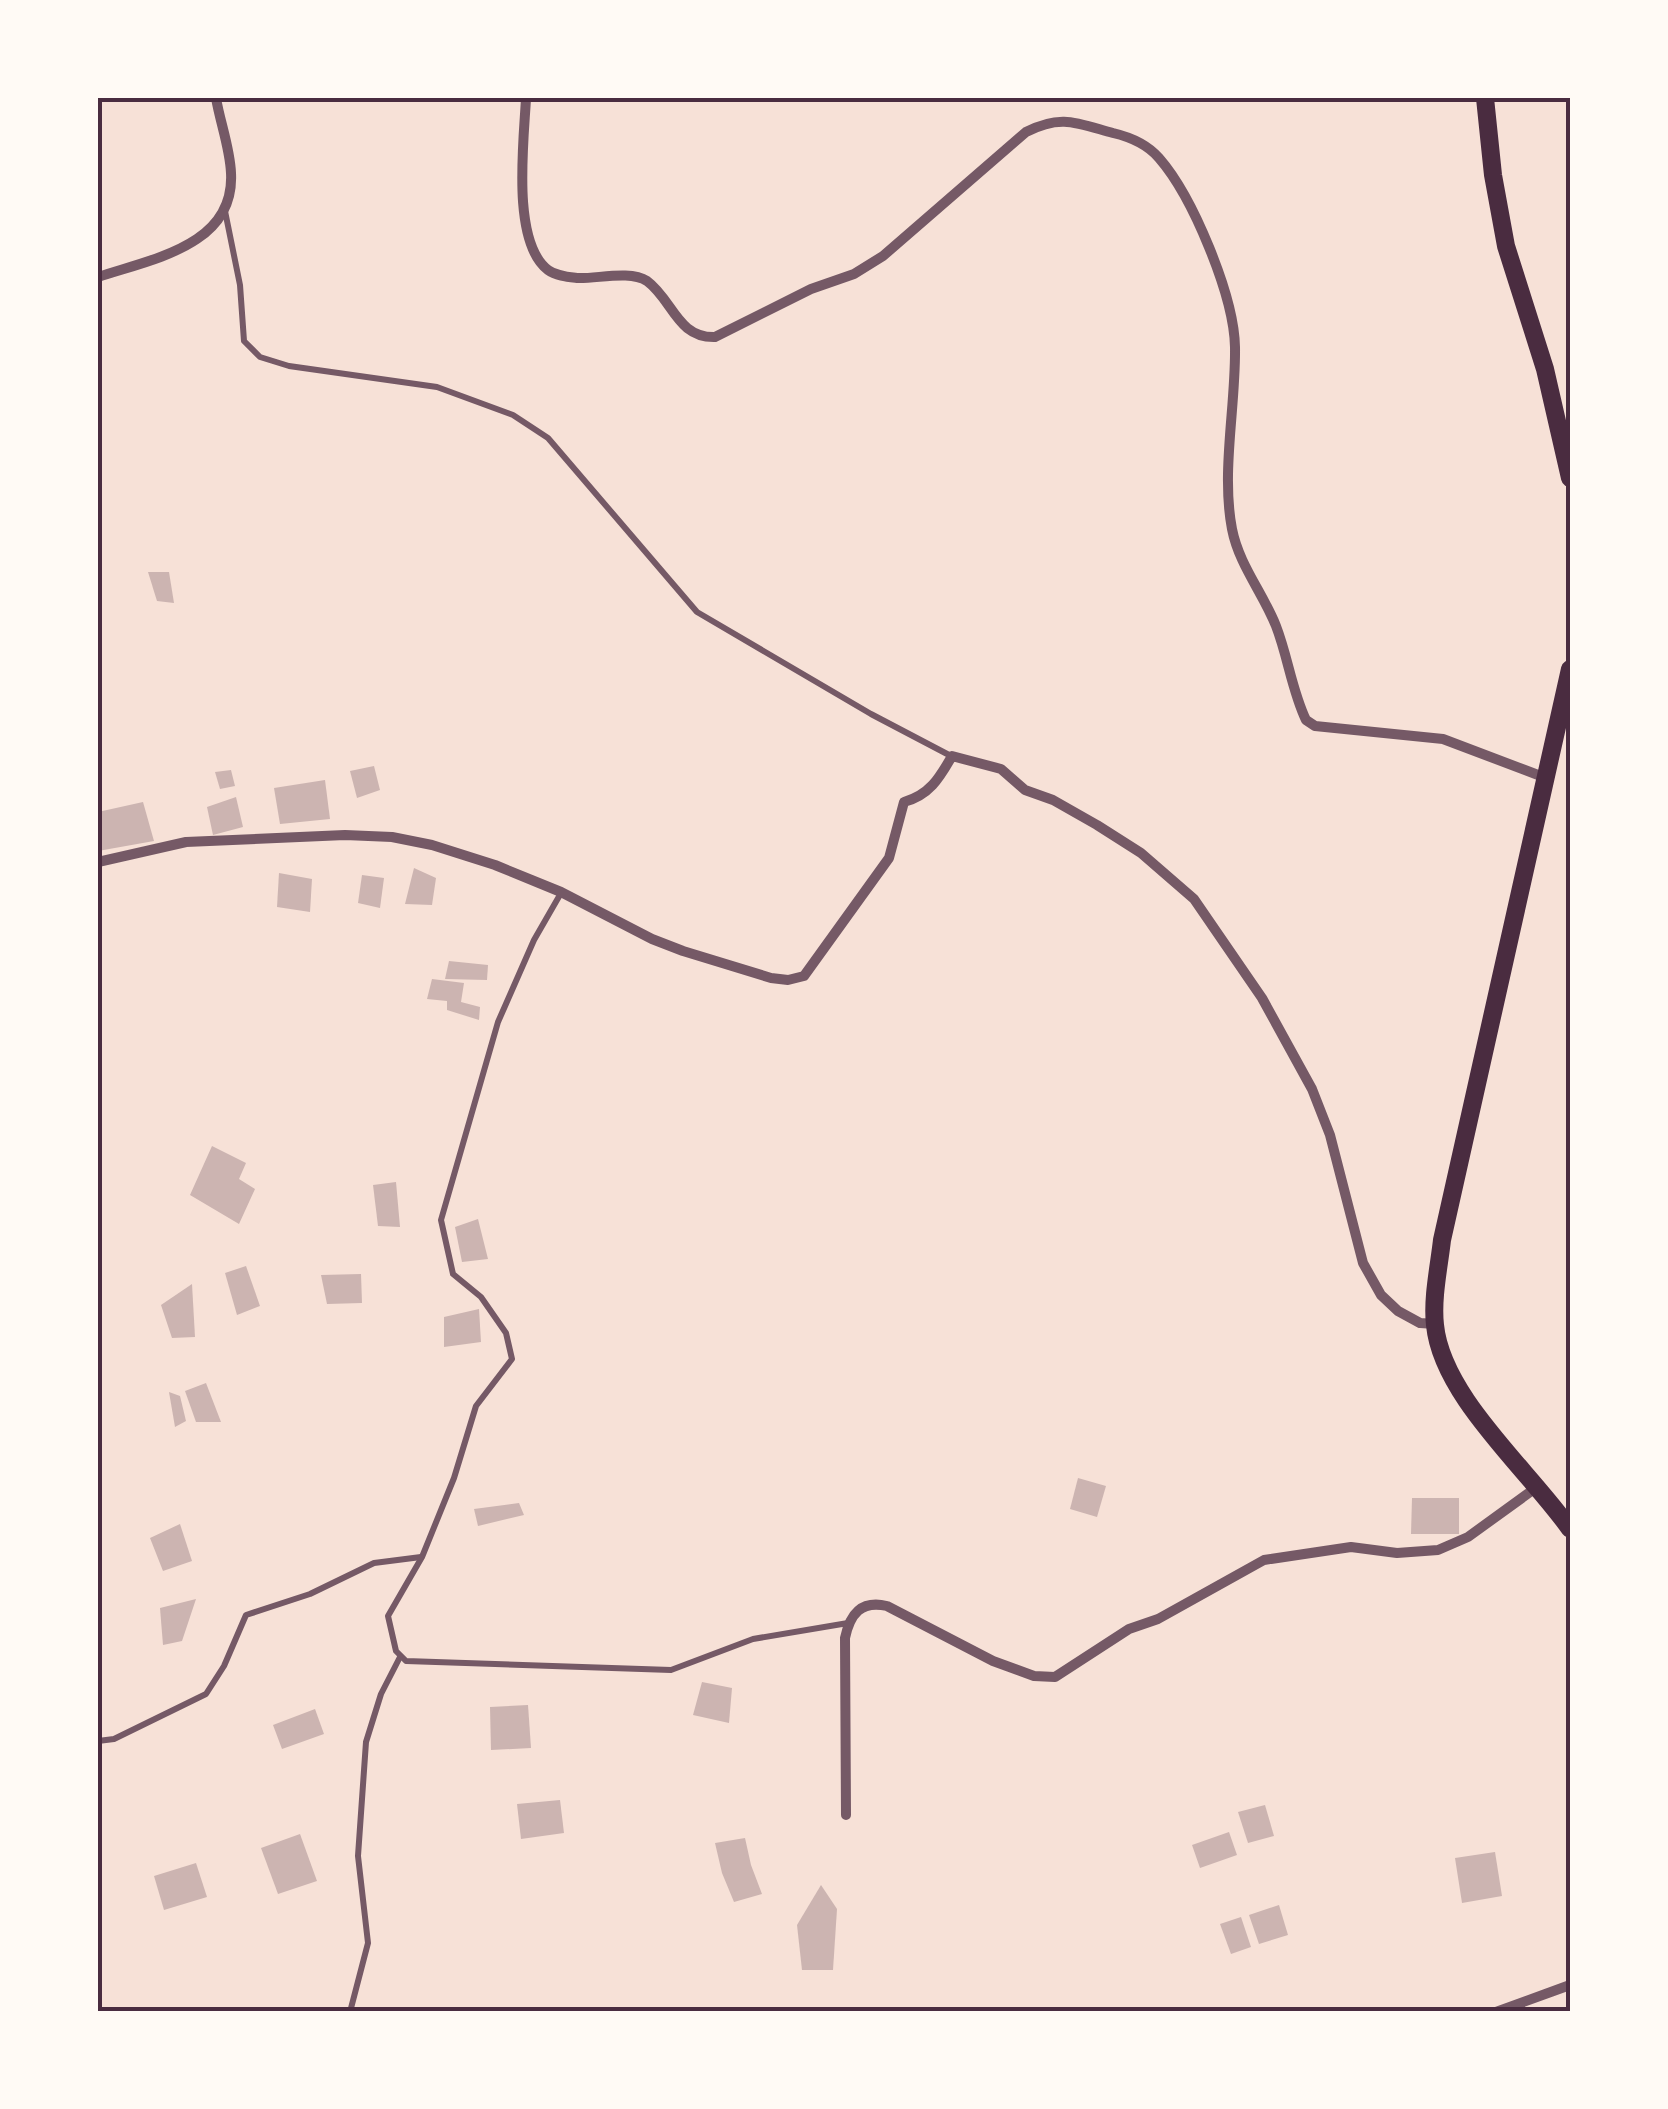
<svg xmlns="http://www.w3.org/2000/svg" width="1668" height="2109" viewBox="0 0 1668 2109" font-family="Arial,sans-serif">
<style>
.building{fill:#ccb4b1}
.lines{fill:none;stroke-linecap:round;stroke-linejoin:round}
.service{stroke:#755966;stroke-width:6}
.minor{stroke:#755966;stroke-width:10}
.primary{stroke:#4a2c40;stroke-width:18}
.neatline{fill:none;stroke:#4a2c40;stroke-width:4}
</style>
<rect width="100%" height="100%" fill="#f7e1d7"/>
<g class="building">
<polygon points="148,572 169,572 174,603 157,601"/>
<polygon points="374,766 380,790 357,798 350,771"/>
<polygon points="231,770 235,786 220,789 215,772"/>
<polygon points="325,780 330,819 280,824 274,788"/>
<polygon points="236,797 243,827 213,835 207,807"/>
<polygon points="143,802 154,841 98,851 98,812"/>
<polygon points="414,868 436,878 432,905 405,904"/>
<polygon points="279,873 312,879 310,912 277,907"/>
<polygon points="362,875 384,878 380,908 358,903"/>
<polygon points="449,961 488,965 487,980 445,979"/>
<polygon points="432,979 464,983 461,1002 480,1007 479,1020 447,1010 447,1001 427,999"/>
<polygon points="212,1146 246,1163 239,1179 255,1189 239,1224 190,1195"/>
<polygon points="396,1182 400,1227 378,1226 373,1185"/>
<polygon points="478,1219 488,1259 462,1262 455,1227"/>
<polygon points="246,1266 260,1306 237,1315 225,1273"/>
<polygon points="361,1274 362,1303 327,1304 321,1275"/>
<polygon points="192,1284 195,1337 172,1338 161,1305"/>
<polygon points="479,1309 481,1342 444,1347 444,1317"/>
<polygon points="206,1383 221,1422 196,1422 185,1391"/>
<polygon points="169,1392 180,1396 186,1421 175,1427"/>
<polygon points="1078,1478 1106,1486 1097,1517 1070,1509"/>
<polygon points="1412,1498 1459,1498 1459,1534 1411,1534"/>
<polygon points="519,1503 524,1515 478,1526 474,1509"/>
<polygon points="180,1524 192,1561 163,1571 150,1538"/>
<polygon points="196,1599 182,1641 163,1645 160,1608"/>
<polygon points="702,1682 732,1688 729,1723 693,1715"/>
<polygon points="528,1705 531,1748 491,1750 490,1707"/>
<polygon points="315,1709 324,1734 282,1749 273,1725"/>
<polygon points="560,1800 564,1833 521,1839 517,1804"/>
<polygon points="1265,1805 1274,1836 1248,1843 1238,1812"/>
<polygon points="1229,1832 1237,1855 1200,1868 1192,1845"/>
<polygon points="300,1834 317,1881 278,1894 261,1848"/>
<polygon points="745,1838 751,1865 762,1894 734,1902 722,1873 715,1843"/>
<polygon points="1495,1852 1502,1896 1462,1903 1455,1858"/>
<polygon points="196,1863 207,1897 164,1910 154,1876"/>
<polygon points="821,1885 837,1909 833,1970 802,1970 797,1925"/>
<polygon points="1279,1905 1288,1935 1259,1944 1249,1915"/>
<polygon points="1241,1917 1251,1947 1231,1954 1220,1924"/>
</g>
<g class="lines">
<g class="service">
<polyline points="225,211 240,285 244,341 260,357 289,366 437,387 513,415 548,438 697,612 871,714 951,756"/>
<polyline points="561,893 534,940 498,1022 441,1220 453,1274 481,1297 506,1333 512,1359 476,1406 454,1478 422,1557 388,1616 396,1651 406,1661 671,1670 753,1639 848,1623"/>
<polyline points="98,1741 114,1739 206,1694 224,1666 246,1615 310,1594 374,1563 421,1557"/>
<polyline points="350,2012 368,1943 358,1856 366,1742 381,1694 400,1657"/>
</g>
<g class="minor">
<path d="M526,98C524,140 511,242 548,270C556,276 568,277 577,278C597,279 630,270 647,281C673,300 677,338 715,337L811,289L854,274L883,256L1026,132C1061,114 1077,123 1113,133C1130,137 1147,144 1159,158C1193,197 1234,296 1235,347C1236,405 1221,472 1232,529C1239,565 1263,593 1276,626C1288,657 1292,691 1306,720L1315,726L1443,739L1546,778"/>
<path d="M98,277C151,259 235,246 231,173C230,148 220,122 216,98"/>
<path d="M98,862L186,842L345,835L392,837L432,845L495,865L561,892L652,939L683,951L771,978L788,980L804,976L889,858L904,802C929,795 939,779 952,756L1001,769L1025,790L1053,800L1097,825L1141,853L1194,899L1262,998L1312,1089L1330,1135L1363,1263L1381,1295L1398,1311L1420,1323L1435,1324"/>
<path d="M846,1815L845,1638C850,1614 861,1600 887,1606L993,1661L1034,1676L1055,1677L1129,1629L1158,1619L1264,1560L1351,1547L1397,1553L1438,1550L1468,1537L1537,1487"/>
<polyline points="1496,2012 1570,1985"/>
</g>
<g class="primary">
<polyline points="1485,98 1493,175 1506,246 1545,369 1570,478"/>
<path d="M1570,669L1442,1240C1439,1267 1432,1298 1435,1325C1442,1397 1530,1471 1570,1529"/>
</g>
</g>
<rect width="1668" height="2109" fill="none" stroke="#fffaf5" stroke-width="200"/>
<rect x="100" y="100" width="1468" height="1909" class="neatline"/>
</svg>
